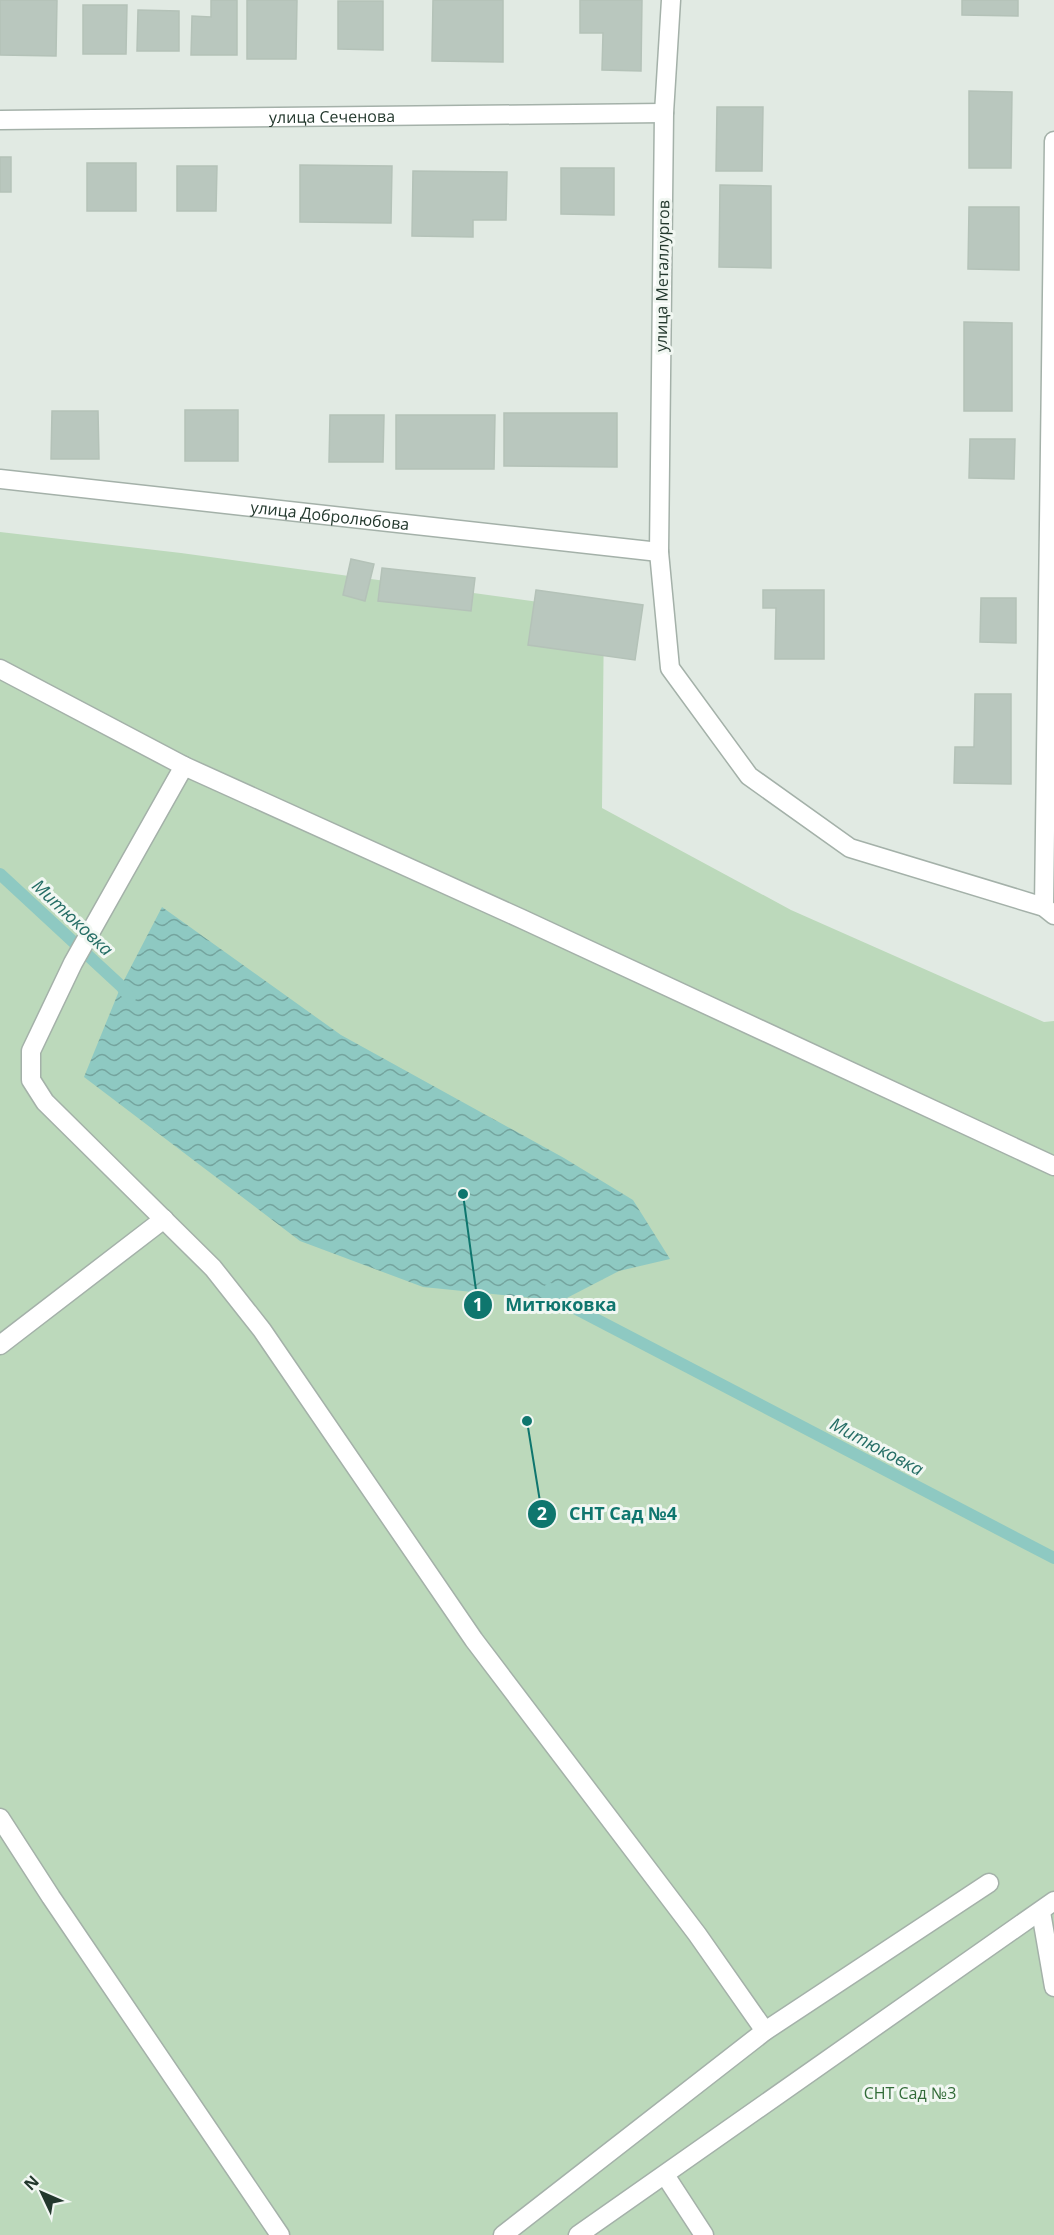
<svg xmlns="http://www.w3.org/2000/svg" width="1054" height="2235" viewBox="0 0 1054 2235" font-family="'Open Sans',sans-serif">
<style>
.green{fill:#bcd9bb}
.water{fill:url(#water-waves)}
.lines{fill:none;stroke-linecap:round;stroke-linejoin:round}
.stream{stroke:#8ec9c2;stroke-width:12}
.building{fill:#b9c7be;stroke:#b4c2b8;stroke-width:1.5}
.lane-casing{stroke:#a4b1a9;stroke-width:21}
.street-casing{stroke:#a4b1a9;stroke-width:21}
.lane{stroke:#fff;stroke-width:18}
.street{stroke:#fff;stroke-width:18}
.labels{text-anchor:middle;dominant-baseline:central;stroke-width:6;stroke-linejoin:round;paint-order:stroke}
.street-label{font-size:16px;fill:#23382d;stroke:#f1f7f2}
.park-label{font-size:16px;fill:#326b38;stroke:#f1f7f2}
.water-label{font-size:18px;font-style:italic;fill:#246d65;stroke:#f1f7f2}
.leader{fill:none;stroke:#0f766e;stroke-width:2}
.callout-dot{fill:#0f766e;stroke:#f1f7f2;stroke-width:2}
.mark-label{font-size:18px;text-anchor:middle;font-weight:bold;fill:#fff}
.callout-label{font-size:18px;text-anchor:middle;font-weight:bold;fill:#0f766e;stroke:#f1f7f2;stroke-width:6;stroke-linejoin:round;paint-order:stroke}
</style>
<defs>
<pattern id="water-waves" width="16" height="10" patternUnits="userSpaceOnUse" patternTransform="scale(1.5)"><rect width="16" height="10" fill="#8ec9c2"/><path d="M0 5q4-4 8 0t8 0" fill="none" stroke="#74a49e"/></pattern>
</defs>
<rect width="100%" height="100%" fill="#e1eae3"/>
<polygon class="green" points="0,532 181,553 604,611 602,808 791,910 1044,1022 1054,1021 1054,2235 0,2235"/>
<polygon class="water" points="162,907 341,1035 564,1158 633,1200 670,1259 619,1271 561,1301 423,1287 300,1241 84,1077 121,986"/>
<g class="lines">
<g class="stream">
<polyline points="0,874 121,986 130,998"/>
<polyline points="550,1289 561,1301 1054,1558"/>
</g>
</g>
<g class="building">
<polygon points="0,0 57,0 56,56 0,55"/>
<polygon points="211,0 237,0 237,55 191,55 192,16 211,17"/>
<polygon points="247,0 297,0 296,59 247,59"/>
<polygon points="433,0 503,0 503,62 432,61"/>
<polygon points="580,0 642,0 641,71 602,70 603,33 580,33"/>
<polygon points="962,0 1018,0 1018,16 962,15"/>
<polygon points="338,1 383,1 383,50 338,49"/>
<polygon points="83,5 127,5 126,54 83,54"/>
<polygon points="138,10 179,11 179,51 137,51"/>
<polygon points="969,91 1012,92 1011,168 969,168"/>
<polygon points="717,107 763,107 762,171 716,171"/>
<rect x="0" y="157" width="11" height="35"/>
<rect x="87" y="163" width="49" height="48"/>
<polygon points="300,165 392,166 391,223 300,222"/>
<polygon points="177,166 217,166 216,211 177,211"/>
<polygon points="561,168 614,168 614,215 561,214"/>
<polygon points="413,171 507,172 506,220 473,220 473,237 412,236"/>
<polygon points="720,185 771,186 771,268 719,267"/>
<polygon points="969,207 1019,207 1019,270 968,269"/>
<polygon points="964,322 1012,323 1012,411 964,411"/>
<rect x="185" y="410" width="53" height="51"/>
<polygon points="52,411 98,411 99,459 51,459"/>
<polygon points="504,413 617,413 617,467 504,466"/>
<polygon points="330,415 384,415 383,462 329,462"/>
<polygon points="396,415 495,415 494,469 396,469"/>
<polygon points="970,439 1015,439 1014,479 969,478"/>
<polygon points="351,559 374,564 365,601 343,595"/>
<polygon points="382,568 475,578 471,611 378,601"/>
<polygon points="536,590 643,605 635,660 528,645"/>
<polygon points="763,590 824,590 824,659 775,659 776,608 763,608"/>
<polygon points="981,598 1016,598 1016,643 980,642"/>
<polygon points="975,694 1011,694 1011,784 954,783 955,747 974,747"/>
</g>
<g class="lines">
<g class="lane-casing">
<g id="lane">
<polyline points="0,669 184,766 522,919 1054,1166"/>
<polyline points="184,766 73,963 31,1051 31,1080 45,1102 213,1268 262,1330 474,1640 697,1934 765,2031"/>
<polyline points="0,1345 164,1219"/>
<polyline points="0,1818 51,1897 280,2235"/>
<polyline points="1041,1912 1054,1987"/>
<polyline points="665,2175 704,2235"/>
<polyline points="503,2235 765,2031 989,1883"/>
<polyline points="578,2235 1054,1901"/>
</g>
</g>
<g class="street-casing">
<g id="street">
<polyline points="671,0 664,113 659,552 670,668 749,776 850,848 1044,907 1054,915"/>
<path id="s1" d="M0,120L664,113"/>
<path id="s2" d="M0,479L659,552"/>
<polyline points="1044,907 1054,141"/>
</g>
</g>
<use href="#lane" class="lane"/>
<use href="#street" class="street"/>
</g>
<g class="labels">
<g class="street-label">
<text stroke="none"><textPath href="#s1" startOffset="332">улица Сеченова</textPath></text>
<text transform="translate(662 276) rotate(-89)">улица Металлургов</text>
<text stroke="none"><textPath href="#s2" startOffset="332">улица Добролюбова</textPath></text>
</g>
<g class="park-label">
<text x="910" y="2093">СНТ Сад №3</text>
</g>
<g class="water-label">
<text transform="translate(73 917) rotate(43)">Митюковка</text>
<text transform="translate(877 1446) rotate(28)">Митюковка</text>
</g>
</g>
<path class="leader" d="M463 1194L478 1305M527 1421L542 1514"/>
<g class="callout-dot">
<circle cx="463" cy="1194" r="6"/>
<circle cx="527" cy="1421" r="6"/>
<circle cx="478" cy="1305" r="15"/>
<circle cx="542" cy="1514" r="15"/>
</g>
<g class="mark-label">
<text x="478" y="1311">1</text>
<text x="542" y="1520">2</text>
</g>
<g class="callout-label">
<text x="561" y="1311">Митюковка</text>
<text x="623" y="1520">СНТ Сад №4</text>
</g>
<g transform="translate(42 2193) rotate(314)" stroke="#f1f7f2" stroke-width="4.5" paint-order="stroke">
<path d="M0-4.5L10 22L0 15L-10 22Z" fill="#23382d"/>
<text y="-9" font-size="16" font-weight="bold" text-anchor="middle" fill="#23382d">N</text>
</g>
</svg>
